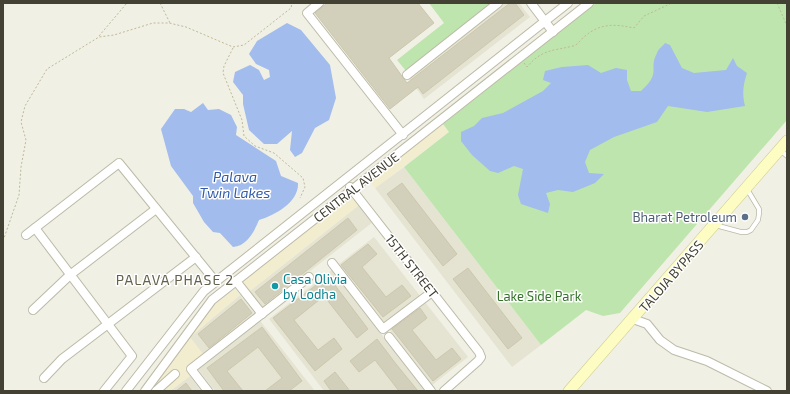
<svg xmlns="http://www.w3.org/2000/svg" width="790" height="394" viewBox="0 0 790 394" font-family="'Exo 2',sans-serif">
<style>
.residential{fill:#e5e4d2}
.commercial{fill:#f3edcf}
.green{fill:#bee5ad}
.water{fill:#a1bced}
.building{fill:#d2cfba;stroke:#cdc8ad}
.lines{fill:none;stroke-linecap:round;stroke-linejoin:round}
.lane-casing{stroke:#bcbaa7;stroke-width:5.5}
.street-casing{stroke:#bcbaa7;stroke-width:10}
.secondary-casing{stroke:#cdcc92;stroke-width:12}
.path{stroke:#beb998;stroke-width:1;stroke-dasharray:2 2;stroke-linecap:butt}
.lane{stroke:#fff;stroke-width:4}
.street{stroke:#fff;stroke-width:8}
.secondary{stroke:#fdfcc2;stroke-width:11}
.service-dot{fill:#5c6f8a;stroke:#fff;stroke-width:1.5}
.culture-dot{fill:#0f9aa8;stroke:#fff;stroke-width:1.5}
.labels{text-anchor:middle;dominant-baseline:central;stroke-width:3;stroke-linejoin:round;paint-order:stroke}
.street-label{font-size:13px;fill:#434134;stroke:#fff}
.service-label{font-size:13px;fill:#4e5e75;stroke:#fff;text-anchor:end}
.culture-label{font-size:13px;fill:#0d838f;stroke:#fff;text-anchor:start}
.park-label{font-size:13px;fill:#34722a;stroke:#fff}
.water-label{font-size:14px;font-style:italic;fill:#315bab;stroke:#fff}
.neighbourhood-label{font-size:14px;letter-spacing:1px;fill:#65614c;stroke:#fff}
</style>
<rect width="100%" height="100%" fill="#f1f0e4"/>
<g class="residential">
<polygon points="504,3 519,3 530,17 424,99 408,77"/>
<polygon points="404,167 541,345 512,367 375,188"/>
<polygon points="359,205 373,222 263,308 250,291"/>
<polygon points="374,237 468,357 432,385 339,264"/>
<polygon points="332,270 425,391 324,391 269,319"/>
<polygon points="240,295 315,391 215,391 193,363 190,337"/>
<polygon points="190,376 201,391 170,391"/>
</g>
<g class="commercial">
<polygon points="443,124 449,132 375,188 369,180"/>
<polygon points="351,194 359,205 250,291 241,280"/>
<polygon points="235,289 240,295 190,337 204,355 185,369 190,376 170,391 151,391 190,337 215,304"/>
</g>
<g class="green">
<polygon points="429,3 496,3 407,72 397,60 444,23"/>
<polygon points="596,3 787,3 787,120 620,313 603,316 586,310 541,345 404,167 449,132 443,124"/>
</g>
<g class="water">
<polygon points="287,23 301,30 330,65 336,98 329,120 315,128 302,153 295,157 290,150 292,131 277,144 264,144 249,130 243,104 243,95 233,82 235,72 250,65 259,70 264,80 270,77 269,70 256,64 249,54 257,41"/>
<path d="M665,43L670,45L682,68L694,73L726,70L733,58L737,66L747,73C743,85 742,94 745,106L707,112L668,106L657,122L614,137L590,150L585,162L589,173L604,174L595,183L573,192L558,190L546,193L550,204L548,213L521,204L518,195L523,169L514,166L498,173L490,171L472,155L461,141V132L474,126L482,118L503,113L543,91L551,83L543,80L545,71L562,67L588,65L601,73L616,68L627,70V80L631,91H641C662,72 648,70 657,53C658,49 663,46 665,43Z"/>
<path d="M203,103L208,110L219,109L231,115L237,127L236,135L276,161L281,176L298,183C299,202 275,215 259,220C254,232 247,246 233,247L220,233L213,232L204,222L193,203V196L171,166L161,129L175,109H184L191,112Z"/>
</g>
<g class="building">
<polygon points="327,3 418,3 434,23 389,58 407,83 510,3 515,3 524,15 423,94 418,87 390,109 315,13"/>
<polygon points="402,183 457,254 443,266 387,194"/>
<polygon points="348,218 357,230 265,304 255,292"/>
<polygon points="368,244 377,254 362,267 386,297 402,285 411,296 383,317 341,265"/>
<polygon points="468,268 522,338 508,349 453,279"/>
<polygon points="328,276 368,329 357,338 324,296 294,320 318,350 334,338 342,349 315,371 273,318"/>
<polygon points="241,299 252,313 209,348 198,334"/>
<polygon points="420,308 427,318 412,330 436,360 452,348 461,359 433,381 392,329"/>
<polygon points="262,327 302,381 289,391 265,391 282,378 258,347 227,371 243,391 224,391 207,368"/>
<polygon points="377,339 396,364 418,391 399,391 375,360 359,372 350,361"/>
<polygon points="335,372 350,391 331,391 324,381"/>
<polygon points="186,383 192,391 176,391"/>
</g>
<g class="lines">
<g class="lane-casing">
<g id="lane">
<polyline points="780,150 787,156"/>
<polyline points="715,225 741,232 747,232 751,230 758,220 759,214 759,209 747,189"/>
</g>
</g>
<g class="street-casing">
<g id="street">
<polyline points="319,3 307,13 403,135"/>
<polyline points="531,3 553,32"/>
<polyline points="407,75 498,3"/>
<polyline points="350,187 479,352 481,357 478,361 444,391"/>
<polyline points="35,228 132,356 104,391"/>
<polyline points="26,235 119,163 216,282"/>
<polyline points="332,263 383,329 432,292"/>
<polyline points="236,281 262,314"/>
<polyline points="33,310 70,275 156,209"/>
<polyline points="633,319 647,324 660,340 674,350 707,361 767,391"/>
<polyline points="389,337 431,391"/>
<polyline points="44,378 62,359 196,257"/>
<polyline points="126,391 204,291 568,3"/>
<polyline points="145,391 212,300 589,3"/>
<polyline points="156,391 175,374"/>
<polyline points="208,391 191,369 309,277"/>
</g>
</g>
<g class="secondary-casing">
<polyline id="secondary" points="569,391 787,141"/>
</g>
<g class="path">
<polyline points="160,3 170,23"/>
<polyline points="777,3 787,26"/>
<polyline points="99,36 127,3"/>
<polyline points="233,48 224,66 223,73 242,120 244,136 255,146 274,153 303,178 305,187 300,198"/>
<path d="M524,63L527,67C542,49 553,51 573,46C578,45 581,39 585,36C601,23 615,24 634,28L644,16L672,3"/>
<polyline points="3,241 19,195 21,167 26,140 21,122 25,106 47,69 99,37 114,35 153,23 169,23 186,27 233,47 244,45 291,8 292,3"/>
</g>
<use href="#lane" class="lane"/>
<use href="#street" class="street"/>
<use href="#secondary" class="secondary"/>
</g>
<circle class="service-dot" cx="745" cy="217" r="4"/>
<circle class="culture-dot" cx="275" cy="286" r="4"/>
<g class="labels">
<g class="street-label">
<text transform="translate(356 187) rotate(-38)">CENTRAL AVENUE</text>
<text transform="translate(412 266) rotate(52)">15TH STREET</text>
<text transform="translate(671 276) rotate(-49)">TALOJA BYPASS</text>
</g>
<g class="service-label">
<text x="737" y="217">Bharat Petroleum</text>
</g>
<g class="culture-label">
<text x="283" y="279">Casa Olivia<tspan x="283" dy="15">by Lodha</tspan></text>
</g>
<g class="park-label">
<text x="539" y="296">Lake Side Park</text>
</g>
<g class="water-label">
<text x="235" y="176">Palava<tspan x="235" dy="16">Twin Lakes</tspan></text>
</g>
<g class="neighbourhood-label">
<text x="175" y="279">PALAVA PHASE 2</text>
</g>
</g>
<rect width="790" height="394" fill="none" stroke="#434134" stroke-width="8"/>
</svg>
